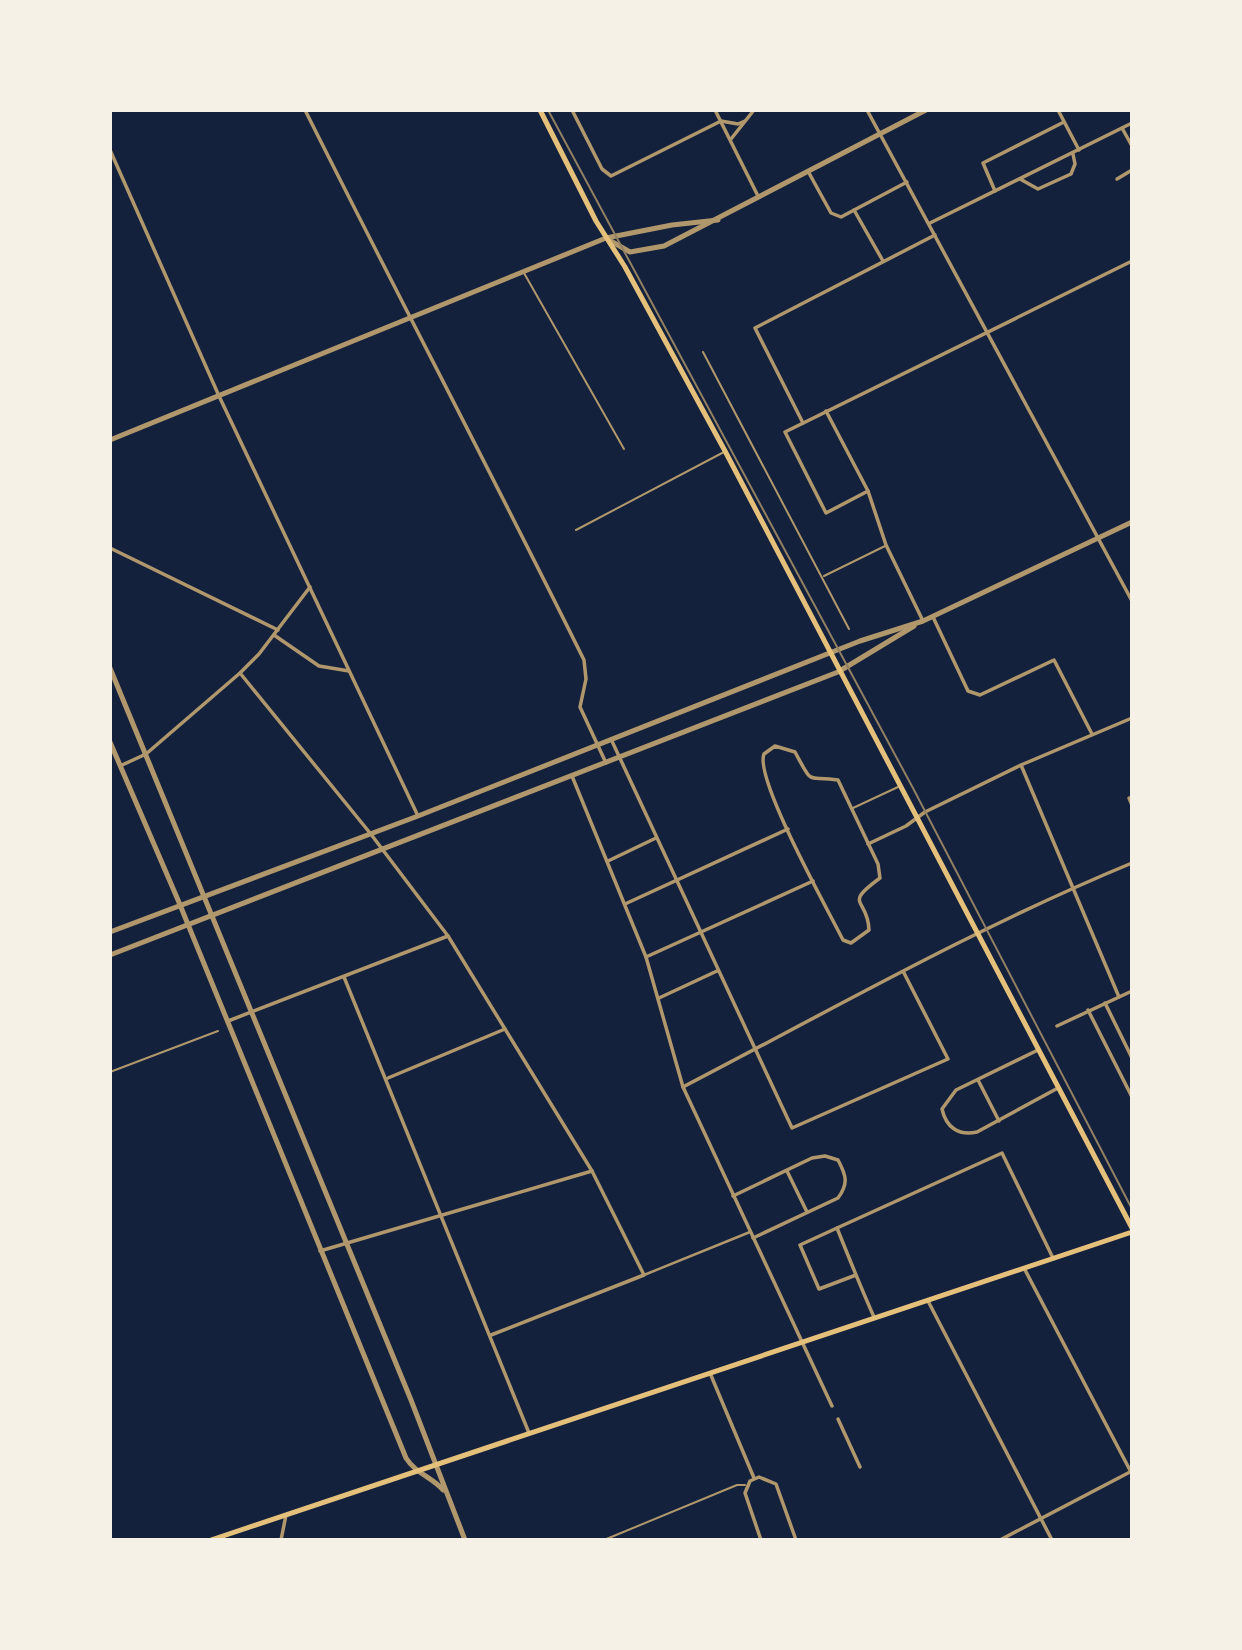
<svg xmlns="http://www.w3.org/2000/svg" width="1242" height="1650" viewBox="0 0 1242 1650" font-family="Mulish,sans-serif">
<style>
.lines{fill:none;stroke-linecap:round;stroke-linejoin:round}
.service{stroke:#b1986c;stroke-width:2}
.pedestrian{stroke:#b1986c;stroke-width:2.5}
.minor{stroke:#b1986c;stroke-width:3.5}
.tertiary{stroke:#b1986c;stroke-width:5}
.secondary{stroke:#e5c07b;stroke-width:5}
.tram{stroke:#918062;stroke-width:2}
</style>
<rect width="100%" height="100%" fill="#14213d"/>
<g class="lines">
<g class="service">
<polyline points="524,273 624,449"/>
<polyline points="703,352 849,629"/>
<polyline points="576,530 724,452"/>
<polyline points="824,576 885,546"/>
<polyline points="853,808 898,787"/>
<polyline points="110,1072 218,1031"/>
<polyline points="604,1540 737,1485 745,1485"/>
</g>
<polyline class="pedestrian" points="644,1275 750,1232"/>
<g class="minor">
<path d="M305,110C397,294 493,476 584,660L586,679L580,707L606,763"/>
<polyline points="572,110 602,169 611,176 721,121 738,124 745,121"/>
<polyline points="715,110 758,196"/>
<polyline points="867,110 1132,601"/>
<polyline points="1058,110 1079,150"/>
<polyline points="1122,128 1132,146"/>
<polyline points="731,139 754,110"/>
<polyline points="110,150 219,396 418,816"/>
<polyline points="809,173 831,213 841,217 907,182"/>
<polyline points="1020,179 1038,189 1071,174 1075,164 1073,154"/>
<polyline points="1117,179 1132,170"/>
<polyline points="995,191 983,163 1064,122"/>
<polyline points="854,210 883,261"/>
<polyline points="930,223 1132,123"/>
<polyline points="826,411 868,491 886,545 923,621"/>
<polyline points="803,423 755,328 935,235"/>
<polyline points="868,491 826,513 785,432 1132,261"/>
<polyline points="110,548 278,630"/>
<polyline points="933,617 968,691 980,695 1054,660 1092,734"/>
<polyline points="274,635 319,666 349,671"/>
<polyline points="240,673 370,833 448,936 592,1171 644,1275 491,1335"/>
<polyline points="611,739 792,1128 948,1059 904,973"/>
<path d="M775,746L795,752C814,787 805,775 838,780L878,864L880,878C842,906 868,897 869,930L851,943L843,940C828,910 754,778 764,754Z"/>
<polyline points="1021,765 1119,997"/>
<polyline points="120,766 146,754 240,673 259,654 310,587"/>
<polyline points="572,776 646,957 683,1087 832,1406"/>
<polyline points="1129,798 1132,805"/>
<polyline points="868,844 906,826 925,812 1021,765 1132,718"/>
<polyline points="608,861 656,838"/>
<polyline points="625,904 788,829"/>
<polyline points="646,957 813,881"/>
<polyline points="344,977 529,1433"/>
<polyline points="659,998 717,971"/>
<polyline points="1105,1003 1132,1058"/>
<polyline points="1088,1010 1132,1097"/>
<polyline points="228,1021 448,936"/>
<polyline points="1057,1026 1132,991"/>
<path d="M1038,1050L956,1090L942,1109C946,1127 958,1136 977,1132L1058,1088"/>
<polyline points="388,1078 505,1029"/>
<polyline points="978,1080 999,1121"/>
<path d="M683,1087C831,1010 977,927 1132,863"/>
<polyline points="787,1171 807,1212"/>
<path d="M733,1196L812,1158L825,1156L838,1160C846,1175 849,1183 838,1198L753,1238"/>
<polyline points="837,1228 1002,1153 1052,1256"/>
<polyline points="320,1251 592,1171"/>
<polyline points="1024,1268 1132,1474"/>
<path d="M856,1275L819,1289L800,1245L837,1228C849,1258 861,1288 874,1317"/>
<polyline points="928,1301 1052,1540"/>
<polyline points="710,1373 754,1478"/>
<polyline points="838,1419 860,1467"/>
<polyline points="281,1540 286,1515"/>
<polyline points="761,1540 745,1493 750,1481 759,1477 776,1484 796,1540"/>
<polyline points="1000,1540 1130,1472"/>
</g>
<g class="tertiary">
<polyline points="609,240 630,252 664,246 926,110"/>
<polyline points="110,440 606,238 672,225 718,220"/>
<polyline points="110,668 411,1400 465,1540"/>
<path d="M110,742L178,900L406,1458C416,1474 432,1477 443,1490"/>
<polyline points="110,932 418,816 860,641 923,621 1132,522"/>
<polyline points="110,955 838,672 914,626"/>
</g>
<g class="secondary">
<polyline points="540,110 596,221 625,267 725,451 1132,1228"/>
<polyline points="211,1540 1132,1232"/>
</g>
<polyline class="tram" points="548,110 914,790 1132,1209"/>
</g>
<rect width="1242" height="1650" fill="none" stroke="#f6f1e7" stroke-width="224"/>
</svg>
